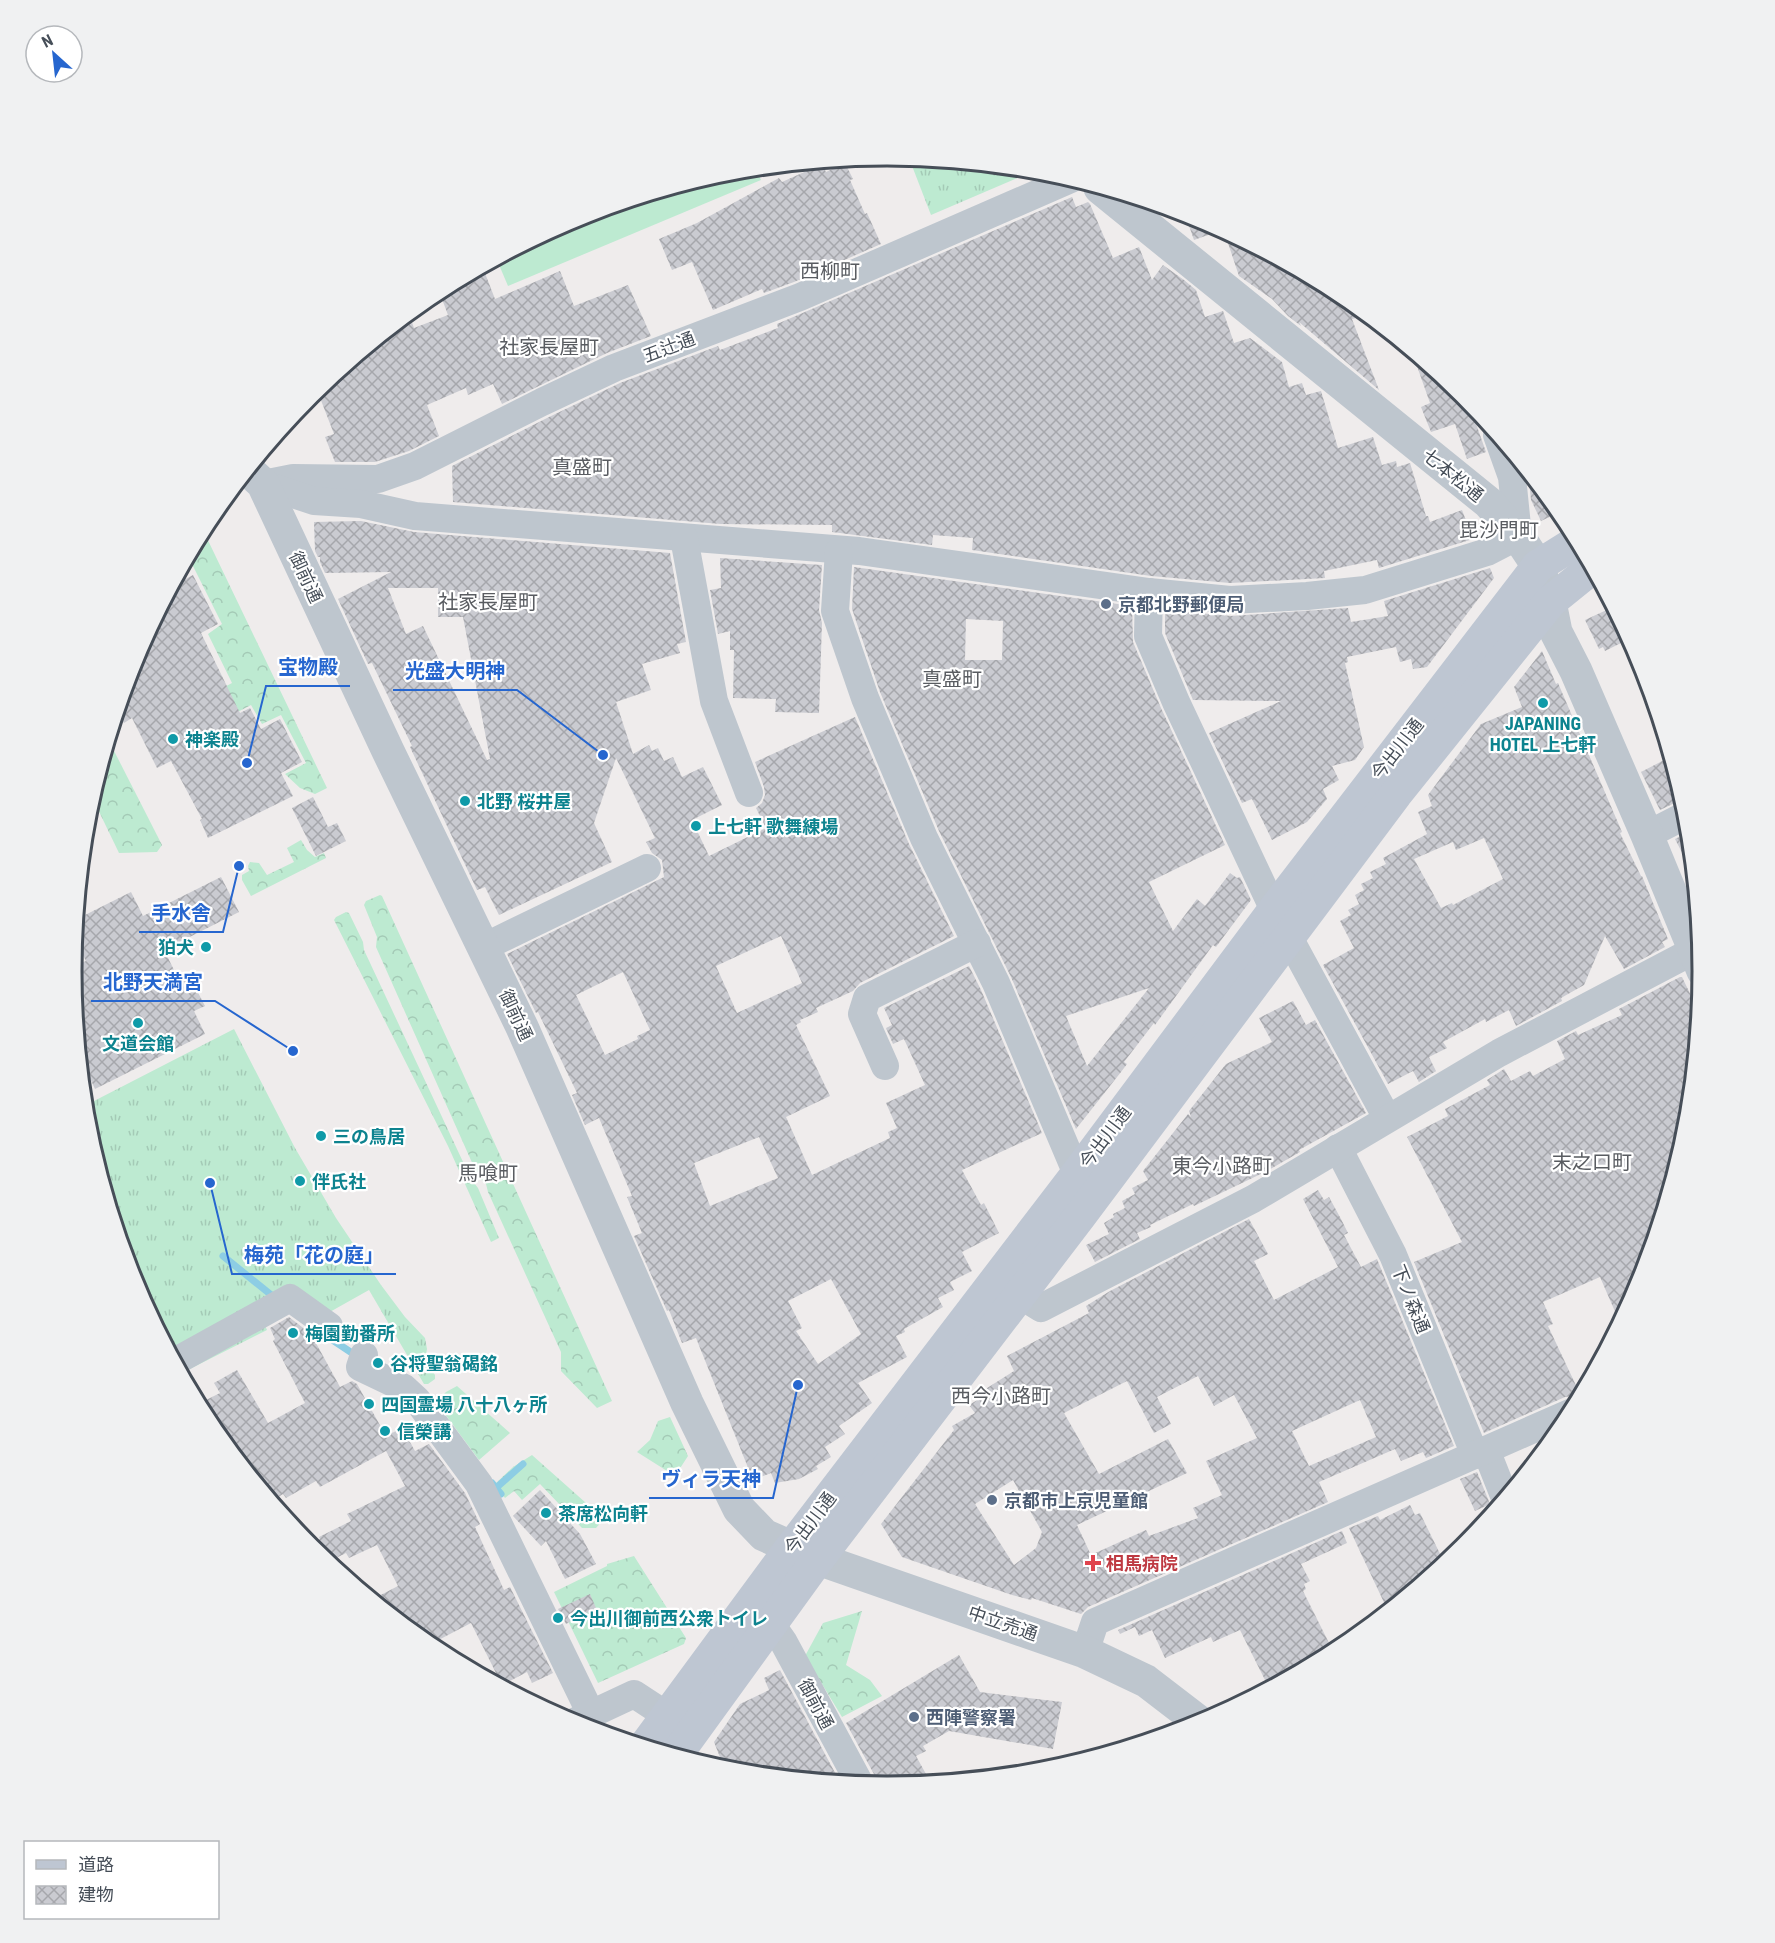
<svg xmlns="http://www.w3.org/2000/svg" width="1775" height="1943" viewBox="0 0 1775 1943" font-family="'Roboto Condensed','Noto Sans JP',sans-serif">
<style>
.grass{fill:url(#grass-tufts)}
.forest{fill:url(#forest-crowns)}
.pitch{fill:#bdead1}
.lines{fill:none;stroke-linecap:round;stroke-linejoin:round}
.stream{stroke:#8dcde4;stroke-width:7}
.building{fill:url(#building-cross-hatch);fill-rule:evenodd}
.minor{stroke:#bec6ce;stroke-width:28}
.tertiary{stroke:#bec6ce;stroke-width:33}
.secondary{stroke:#bec6d2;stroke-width:33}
.service-dot{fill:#5c6f8a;stroke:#fff;stroke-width:2}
.culture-dot{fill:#0f9aa8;stroke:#fff;stroke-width:2}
.health-dot{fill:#e0444e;stroke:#fff;stroke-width:2}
.labels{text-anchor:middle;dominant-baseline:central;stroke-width:4.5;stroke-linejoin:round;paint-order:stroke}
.street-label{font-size:18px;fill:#464e58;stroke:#fff}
.service-label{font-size:18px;font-weight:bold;fill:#4e5e75;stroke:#fff;text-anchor:start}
.culture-label{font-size:18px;font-weight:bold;fill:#0d838f;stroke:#fff;text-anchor:start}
.health-label{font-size:18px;font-weight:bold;fill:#be3a42;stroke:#fff;text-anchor:start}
.neighbourhood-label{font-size:20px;fill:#595c61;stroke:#fff}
.rim{fill:none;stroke:#464e58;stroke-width:3}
.leader{fill:none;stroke:#2666cf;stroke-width:2}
.callout-dot{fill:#2666cf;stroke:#fff;stroke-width:2}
.callout-label{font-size:20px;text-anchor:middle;font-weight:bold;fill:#2666cf;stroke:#fff;stroke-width:4.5;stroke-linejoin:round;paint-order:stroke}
</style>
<defs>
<pattern id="grass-tufts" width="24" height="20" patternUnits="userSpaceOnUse" patternTransform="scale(1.5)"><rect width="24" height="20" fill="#bdead1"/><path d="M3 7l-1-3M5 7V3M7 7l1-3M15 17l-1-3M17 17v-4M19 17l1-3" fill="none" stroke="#a4cab6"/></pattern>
<pattern id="forest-crowns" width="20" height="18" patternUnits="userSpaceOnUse" patternTransform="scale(1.5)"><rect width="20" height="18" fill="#bdead1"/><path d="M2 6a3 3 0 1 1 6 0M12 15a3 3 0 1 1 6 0" fill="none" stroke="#a4cab6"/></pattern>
<pattern id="building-cross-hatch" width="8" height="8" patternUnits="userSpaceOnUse" patternTransform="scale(1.5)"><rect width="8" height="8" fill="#cacbd1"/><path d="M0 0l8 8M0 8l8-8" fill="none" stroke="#a6a7ac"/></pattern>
</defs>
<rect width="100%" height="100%" fill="#efecec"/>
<g class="grass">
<polygon points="909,158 1034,171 931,215"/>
<polygon points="234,1029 295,1148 336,1218 381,1285 405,1317 425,1338 427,1349 425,1360 435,1375 435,1379 428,1384 424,1384 369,1290 328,1313 287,1285 259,1312 267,1330 182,1373 134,1283 88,1130 83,1080 94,1101"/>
</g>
<g class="forest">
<polygon points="203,530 327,788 315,794 300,788 285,774 306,763 281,715 262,724 251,705 203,730 192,704 232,683 208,634 222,624 189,558"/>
<polygon points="109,741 162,845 157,852 119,853 92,797"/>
<polygon points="301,840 307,850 315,857 324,853 326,858 251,896 242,880 242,875 249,871 248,866 250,862 259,863 267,875 294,862 287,848"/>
<polygon points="380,895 382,896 612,1401 597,1408 561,1371 561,1352 488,1192 486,1184 478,1176 376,947 377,937 364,905 366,901"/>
<polygon points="346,912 349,913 363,942 364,950 471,1179 478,1188 499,1238 491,1242 448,1146 334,920 336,917"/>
<polygon points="457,1386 510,1433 479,1460 436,1402 446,1392"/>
<polygon points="670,1417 688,1456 675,1476 637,1452 650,1440 658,1421"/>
<polygon points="532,1455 604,1519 596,1528 582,1528 540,1484 522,1500 514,1491 505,1498 495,1484 513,1467"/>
<polygon points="634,1556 686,1638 684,1644 598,1683 554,1592 607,1566 607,1564"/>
<polygon points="862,1611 846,1665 870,1680 882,1696 842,1717 805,1656 823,1623"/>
</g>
<polygon class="pitch" points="756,169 761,180 508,286 497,260 576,218 729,172"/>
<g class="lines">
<g class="stream">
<polyline points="223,1256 275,1298"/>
<polyline points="325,1335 358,1357"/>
<polyline points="492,1483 501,1494"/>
<polyline points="496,1488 523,1464"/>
</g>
</g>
<g class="building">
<polygon points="845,163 853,179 850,180 865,214 867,213 881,244 794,282 764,293 762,289 713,310 692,262 672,270 659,239 697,223 779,178 782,182 822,164 826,172"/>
<polygon points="1072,197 1076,207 1088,202 1090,204 1113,258 1139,247 1152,280 1163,265 1184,280 1196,290 1205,317 1223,311 1234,343 1250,338 1282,362 1289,387 1302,383 1306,395 1321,391 1338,448 1373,437 1382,465 1396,461 1397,467 1410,463 1426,516 1428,516 1430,522 1462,510 1473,539 1379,568 1377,560 1324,571 1325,578 1230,583 1151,576 972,550 973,538 933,535 932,545 832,532 832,525 721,524 453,502 452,466 549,417 620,383 718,346 720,350 778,328 777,324"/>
<polygon points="1185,214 1200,218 1222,230 1194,240"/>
<polygon points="1224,231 1341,294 1367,315 1352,319 1379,390 1299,322 1301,326 1288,316 1272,299 1239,276"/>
<polygon points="483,268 495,299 560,271 574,306 628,285 651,336 607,353 502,404 493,384 468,395 466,388 427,405 439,436 409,451 375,462 335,462 325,437 334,434 317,390 409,314 414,328 448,315 439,291"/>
<polygon points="1412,352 1467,398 1486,452 1467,459 1455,424 1431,432 1421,407 1430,403"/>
<polygon points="1528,472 1551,501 1560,512 1541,521 1531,500"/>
<path d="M361,521L414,532L670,553L686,642L677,644L680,653L642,664L651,690L616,702L633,754L649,745L652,751L658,748L664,761L673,757L682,777L703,767L722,805L692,820L709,856L766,828L756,808L762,803L765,795L764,787L755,762L855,717L909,844L954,936L860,983L853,991L816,1008L818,1012L800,1020L801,1022L796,1025L830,1096L786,1117L812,1175L890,1138L888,1132L897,1128L886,1103L925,1085L904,1039L893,1044L886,1028L892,1025L884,1008L969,966L981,990L1042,1133L962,1170L981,1205L984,1203L999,1233L962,1252L972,1271L950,1282L954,1290L938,1298L943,1307L904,1329L905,1332L896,1336L907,1357L858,1383L872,1403L839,1426L845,1434L825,1447L831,1457L816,1466L818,1469L799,1479L775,1483L771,1473L753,1480L696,1338L682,1343L669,1310L667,1311L634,1236L642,1233L627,1197L632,1196L599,1118L585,1125L572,1095L577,1093L538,1012L536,1013L507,954L664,877L662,860L652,853L646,842L655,838L616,758L594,823L612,862L499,915L485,887L477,890L410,747L412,746L372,663L368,664L338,599L391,572L325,573L320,562V557H318L315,551L314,522ZM388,588H438V617H463L490,759L487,760L423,626L406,634ZM781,936L802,983L737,1013L716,966ZM623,972L650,1030L637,1036L638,1039L605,1055L576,995ZM759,1137L778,1178L710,1206L694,1163ZM831,1279L861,1334L818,1364L796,1331L802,1328L788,1301Z"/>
<polygon points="720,558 822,565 819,610 822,623 819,713 775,712 776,699 733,698 734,650 730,650 730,631 718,634 710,590 721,588"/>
<path d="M854,567L1132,606L1133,642L1161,708L1225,845L1149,882L1173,931L1197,899L1205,906L1230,873L1237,878L1240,877L1251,900L1216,947L1213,945L1155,1025L1154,1023L1124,1062L1127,1064L1121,1072L1076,1129L1011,977L939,831L880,692L852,609ZM966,619L1003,621L1002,660H965ZM1149,988L1087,1066L1066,1016Z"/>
<polygon points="1490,568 1494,578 1427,667 1413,669 1411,659 1400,662 1396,647 1347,657 1348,662 1345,663 1364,747 1355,760 1332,766 1339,780 1323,789 1327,799 1307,822 1272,840 1252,799 1242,803 1209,733 1281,701 1193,700 1165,633 1165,610 1231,616 1348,608 1351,622 1388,616 1384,601"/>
<polygon points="193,575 218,624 201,633 240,713 250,708 261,729 280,719 302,762 281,773 293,796 208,838 200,820 202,819 171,761 157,768 132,718 124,723 118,711 134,659 174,585"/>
<polygon points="1613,607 1629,639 1605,651 1603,647 1599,649 1585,620"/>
<path d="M1542,651L1556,684L1558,683L1622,832L1620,833L1641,876H1642L1668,939L1662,942L1665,947L1624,969L1605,936L1584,985L1561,998L1562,1001L1516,1026L1509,1010L1486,1022L1485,1019L1443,1042L1447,1048L1429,1057L1436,1071L1419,1082L1413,1071L1388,1084L1323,965L1354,948L1340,921L1351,915L1348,910L1359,904L1355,895L1364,890L1361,884L1373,878L1370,872L1386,864L1383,858L1427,834L1418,812L1432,806L1428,795L1481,724L1522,707L1514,687ZM1484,838L1503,879L1453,905L1452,903L1441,908L1414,859L1453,842L1456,850Z"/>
<polygon points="1670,757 1683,799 1660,810 1641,772"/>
<polygon points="313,797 328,827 337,823 346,841 316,856 292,808"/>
<polygon points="1689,832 1693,871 1692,872 1675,839"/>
<polygon points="221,877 239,912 164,950 180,982 190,977 205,1006 194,1011 205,1034 95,1089 81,1059 72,971 72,967 86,961 75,940 77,919 131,892 143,916"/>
<polygon points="1680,977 1682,977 1699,1012 1687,1131 1641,1284 1620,1323 1600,1277 1543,1302 1553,1324 1548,1326 1581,1396 1580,1398 1573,1396 1565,1397 1484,1433 1414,1262 1462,1242 1407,1137 1448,1116 1445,1109 1490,1085 1487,1080 1504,1069 1511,1081 1530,1071 1533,1076 1565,1059 1557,1041 1576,1031 1578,1035 1622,1015 1619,1009"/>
<polygon points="1293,1001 1306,1025 1315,1020 1366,1113 1299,1150 1300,1152 1267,1171 1194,1206 1193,1204 1150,1225 1151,1227 1137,1233 1140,1239 1095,1262 1086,1245 1109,1234 1104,1223 1114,1217 1113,1214 1125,1208 1122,1201 1135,1194 1132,1188 1148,1180 1143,1171 1188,1114 1191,1117 1189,1111 1226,1064 1272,1042 1259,1018"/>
<path d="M1318,1190L1324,1200L1329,1197L1341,1219L1348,1233L1344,1235L1361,1267L1377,1259L1454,1446L1426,1458L1423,1452L1401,1461L1395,1449L1319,1482L1328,1502L1088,1607L1081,1614L1032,1598L1031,1600L1012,1595L902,1557L881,1524L954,1430L952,1426L975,1413L969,1405L979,1399L976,1395L1014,1371L1007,1356L1089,1313L1086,1306L1110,1291L1249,1219L1268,1254L1254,1261L1274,1300L1338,1267L1303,1199ZM1198,1376L1214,1406L1234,1395L1257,1438L1206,1461L1222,1495L1193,1508L1198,1518L1149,1536L1146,1530L1091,1555L1077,1525L1187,1473L1168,1439L1099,1474L1064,1413L1127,1381L1154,1433L1171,1424L1157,1397ZM1360,1400L1376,1437L1309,1466L1292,1431ZM1013,1480L1042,1532L1036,1548L1014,1565L975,1504Z"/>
<polygon points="289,1317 311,1334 340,1387 352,1381 357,1384 386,1436 402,1428 415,1451 429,1444 465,1493 480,1524 475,1527 504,1590 510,1587 553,1673 532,1683 527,1672 502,1685 471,1623 429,1645 373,1599 398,1586 377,1545 349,1558 346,1553 328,1562 309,1545 320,1539 319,1537 351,1521 347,1514 405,1486 386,1451 320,1487 316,1481 286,1498 283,1494 272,1501 209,1424 198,1404 220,1393 214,1383 237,1370 268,1423 305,1403 273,1341 275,1339 270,1328"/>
<polygon points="1477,1472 1490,1504 1475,1511 1460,1479"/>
<polygon points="540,1490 580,1534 596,1564 565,1579 546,1541 541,1546 513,1516"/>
<polygon points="1410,1505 1415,1515 1420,1513 1445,1564 1388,1611 1349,1528 1378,1516 1380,1520"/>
<polygon points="1342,1531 1347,1543 1301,1564 1310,1581 1304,1584 1306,1589 1303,1591 1334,1653 1269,1688 1240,1630 1213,1642 1211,1637 1165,1658 1152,1630 1139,1636 1135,1627 1120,1634 1118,1630"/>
<polygon points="590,1594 596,1608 566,1624 558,1609"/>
<polygon points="959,1655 980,1692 1062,1702 1053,1749 949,1731 923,1746 926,1751 916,1756 931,1783 887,1787 876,1786 875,1776 846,1723"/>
<polygon points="780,1670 840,1782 725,1770 714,1742 740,1704 769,1690 764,1678"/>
</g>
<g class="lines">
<g class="minor">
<polyline points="268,483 293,478 378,479 415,466 542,402 614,368 800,297 1071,179"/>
<polyline points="263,484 314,501 361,504 415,516 859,551 1149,592 1230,600 1307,596 1365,590 1487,552 1518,536 1512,477 1497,435"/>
<polyline points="684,538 714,701 749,793"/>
<polyline points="839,551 835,611 865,698 924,838 996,983 1077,1174"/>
<polyline points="1149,592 1148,636 1176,702 1274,910 1387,1118"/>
<polyline points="1647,835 1688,814"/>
<polyline points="484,947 647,868"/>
<polyline points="885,1066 862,1014 867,998 977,943"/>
<polyline points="1338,1148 1393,1255 1475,1455"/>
<polyline points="1002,1284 1041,1308 1253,1199 1499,1053 1693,951"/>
<polyline points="364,1355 360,1367 404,1388 417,1400 479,1484 591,1714"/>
<polyline points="176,1361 290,1298 329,1326"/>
<polyline points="1486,1450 1505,1498"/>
<polyline points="771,1624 783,1641 860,1784"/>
<polyline points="1085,1652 1095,1622 1572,1412"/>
<polyline points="572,1723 634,1694 666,1715"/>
</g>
<g class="tertiary">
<polyline points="1100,188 1489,503 1518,536 1538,566 1550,602 1556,632 1576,671 1647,835 1703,971"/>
<polyline points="249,471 263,484 388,751 522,1027 687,1403 739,1509 764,1535 818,1559 1085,1652 1146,1681 1202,1724"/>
</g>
<g class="secondary">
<polyline points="645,1746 791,1548 1077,1174 1274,910 1538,566 1578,541"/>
<polyline points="676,1755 818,1559 1080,1216 1396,794 1550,602 1592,568"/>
</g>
</g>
<g class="service-dot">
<circle cx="1106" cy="604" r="6"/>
<circle cx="992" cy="1500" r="6"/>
<circle cx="914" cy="1717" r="6"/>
</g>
<g class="culture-dot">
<circle cx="1543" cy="703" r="6"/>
<circle cx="173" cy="739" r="6"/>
<circle cx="465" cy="801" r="6"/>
<circle cx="696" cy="826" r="6"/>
<circle cx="206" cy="947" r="6"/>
<circle cx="138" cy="1023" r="6"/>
<circle cx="321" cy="1136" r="6"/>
<circle cx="300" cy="1181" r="6"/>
<circle cx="293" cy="1333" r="6"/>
<circle cx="378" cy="1363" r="6"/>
<circle cx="369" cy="1404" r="6"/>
<circle cx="385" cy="1431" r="6"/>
<circle cx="546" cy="1513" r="6"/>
<circle cx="558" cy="1618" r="6"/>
</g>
<path class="health-dot" d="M1090 1554h6v6h6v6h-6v6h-6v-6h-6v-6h6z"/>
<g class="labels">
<g class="street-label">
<text transform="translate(669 347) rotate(-21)">五辻通</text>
<text transform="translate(1453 475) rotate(39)">七本松通</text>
<text transform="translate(306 577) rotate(65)">御前通</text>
<text transform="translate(1397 749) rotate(-52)">今出川通</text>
<text transform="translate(516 1015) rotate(65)">御前通</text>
<text transform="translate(1105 1137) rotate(-53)">今出川通</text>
<text transform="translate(1411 1299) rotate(68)">下ノ森通</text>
<text transform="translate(810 1523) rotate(-53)">今出川通</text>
<text transform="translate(1003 1623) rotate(19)">中立売通</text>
<text transform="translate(816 1704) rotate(62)">御前通</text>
</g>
<g class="service-label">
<text x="1118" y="604">京都北野郵便局</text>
<text x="1004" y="1500">京都市上京児童館</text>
<text x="926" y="1717">西陣警察署</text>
</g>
<g class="culture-label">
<text x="1543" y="723" text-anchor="middle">JAPANING<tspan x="1543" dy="21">HOTEL 上七軒</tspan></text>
<text x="185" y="739">神楽殿</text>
<text x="477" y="801">北野 桜井屋</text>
<text x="708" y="826">上七軒 歌舞練場</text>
<text x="194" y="947" text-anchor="end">狛犬</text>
<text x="138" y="1043" text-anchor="middle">文道会館</text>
<text x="333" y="1136">三の鳥居</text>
<text x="312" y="1181">伴氏社</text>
<text x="305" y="1333">梅園勤番所</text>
<text x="390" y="1363">谷将聖翁碣銘</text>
<text x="381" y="1404">四国霊場 八十八ヶ所</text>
<text x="397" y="1431">信榮講</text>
<text x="558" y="1513">茶席松向軒</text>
<text x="570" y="1618">今出川御前西公衆トイレ</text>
</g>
<g class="health-label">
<text x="1106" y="1563">相馬病院</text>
</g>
<g class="neighbourhood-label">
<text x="830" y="271">西柳町</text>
<text x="549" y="347">社家長屋町</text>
<text x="582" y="467">真盛町</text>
<text x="1499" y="530">毘沙門町</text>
<text x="488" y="602">社家長屋町</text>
<text x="952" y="679">真盛町</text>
<text x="1592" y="1162">末之口町</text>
<text x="1222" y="1166">東今小路町</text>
<text x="488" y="1173">馬喰町</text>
<text x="1001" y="1396">西今小路町</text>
</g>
</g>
<path d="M0 0H1775V1943H0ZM82 971a805 805 0 1 1 1610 0a805 805 0 1 1-1610 0Z" fill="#f0f1f2" fill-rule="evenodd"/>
<path class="rim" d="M82 971a805 805 0 1 1 1610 0a805 805 0 1 1-1610 0Z"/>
<path class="leader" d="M247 763L266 686H350M603 755L517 690H393M239 866L223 932H139M293 1051L215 1001H91M210 1183L232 1274H396M798 1385L773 1498H649"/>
<g class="callout-dot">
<circle cx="247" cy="763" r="6"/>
<circle cx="603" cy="755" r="6"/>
<circle cx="239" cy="866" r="6"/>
<circle cx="293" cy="1051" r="6"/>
<circle cx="210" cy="1183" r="6"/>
<circle cx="798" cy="1385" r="6"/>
</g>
<g class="callout-label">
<text x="308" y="674">宝物殿</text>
<text x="455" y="678">光盛大明神</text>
<text x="181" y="920">手水舎</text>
<text x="153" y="989">北野天満宮</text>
<text x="314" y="1262">梅苑「花の庭」</text>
<text x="711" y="1486">ヴィラ天神</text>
</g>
<rect x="24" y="1841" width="195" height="78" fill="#ffffff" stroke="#b5b8bc" stroke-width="1.5"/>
<rect x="36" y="1860" width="30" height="9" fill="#bec6d2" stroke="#b5b8bc" stroke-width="1.5"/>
<text x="78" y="1871" font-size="18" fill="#464e58">道路</text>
<rect x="36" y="1886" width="30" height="18" fill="url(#building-cross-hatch)" stroke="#b5b8bc" stroke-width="1.5"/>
<text x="78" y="1901" font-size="18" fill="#464e58">建物</text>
<g transform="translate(54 54) rotate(333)"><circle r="28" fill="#ffffff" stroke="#b5b8bc" stroke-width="1.5"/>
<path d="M0-4.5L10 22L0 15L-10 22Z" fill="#2666cf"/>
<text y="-9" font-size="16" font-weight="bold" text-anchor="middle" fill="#464e58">N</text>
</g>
</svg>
